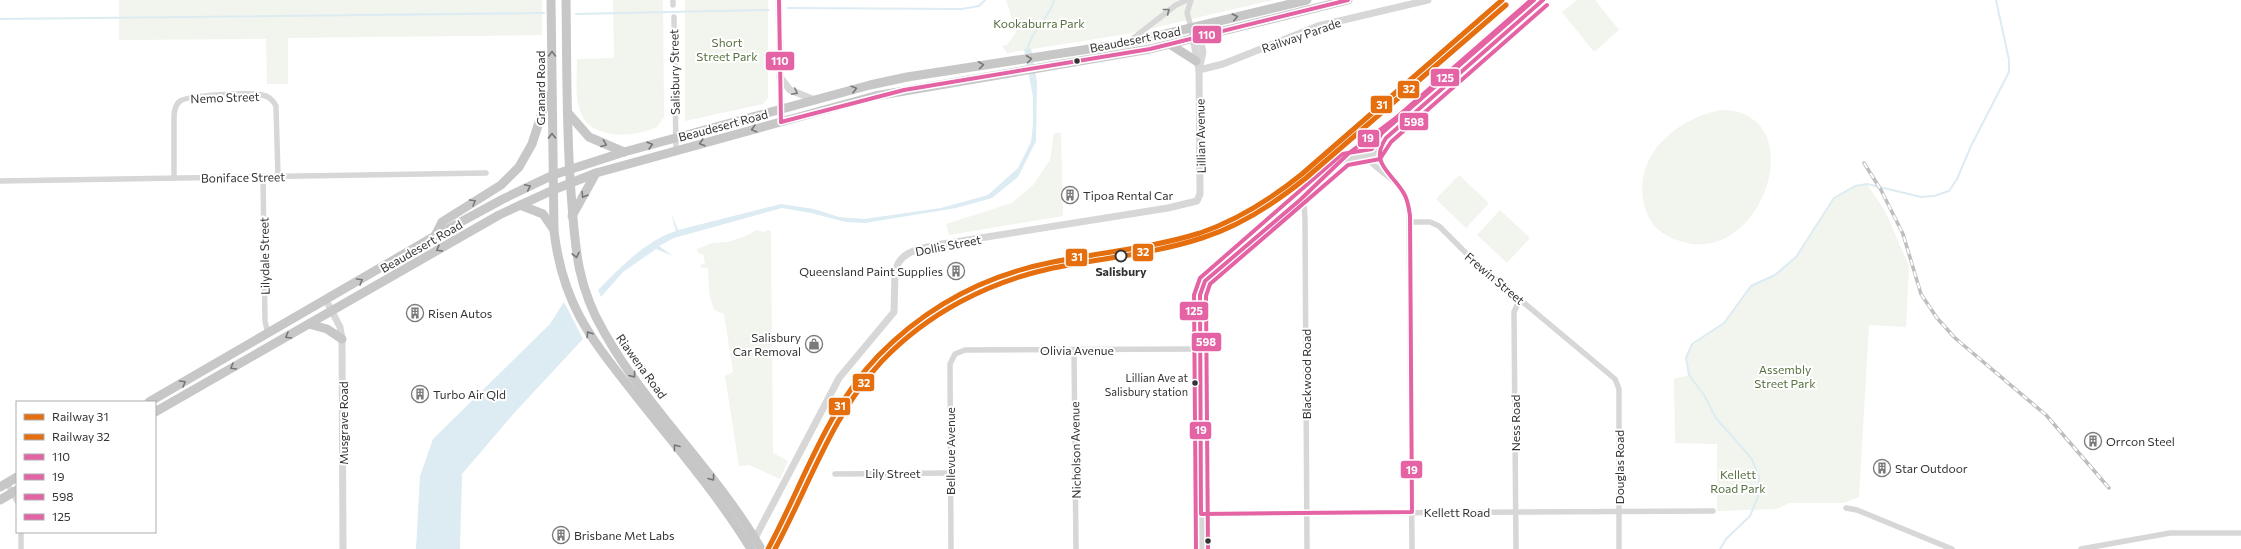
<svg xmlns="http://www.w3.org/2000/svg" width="2241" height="549" viewBox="0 0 2241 549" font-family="Commissioner,sans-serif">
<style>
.green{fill:#f1f5ed}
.water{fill:#ddebf3}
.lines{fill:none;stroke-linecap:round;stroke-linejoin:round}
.stream{stroke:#ddebf3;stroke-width:2}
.minor{stroke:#d7d7d7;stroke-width:5.5}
.tertiary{stroke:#d7d7d7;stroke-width:7}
.trunk{stroke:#c7c7c7;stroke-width:9}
.rail-casing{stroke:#bebebe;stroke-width:3.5}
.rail{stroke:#fff;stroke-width:2;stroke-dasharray:6;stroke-linecap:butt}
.bus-1-casing{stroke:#fff;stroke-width:7}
.bus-2-casing{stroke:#fff;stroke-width:7}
.bus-3-casing{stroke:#fff;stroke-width:7}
.bus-4-casing{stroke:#fff;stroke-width:7}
.bus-1{stroke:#e463a4;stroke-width:4}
.bus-2{stroke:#e463a4;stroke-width:4}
.bus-3{stroke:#e463a4;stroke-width:4}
.bus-4{stroke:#e463a4;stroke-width:4}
.rail-1-casing{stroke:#fff;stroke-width:8}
.rail-2-casing{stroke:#fff;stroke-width:8}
.rail-1{stroke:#e56e0f;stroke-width:5}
.rail-2{stroke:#e56e0f;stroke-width:5}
.oneway{stroke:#7d7d7d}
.oneway2{stroke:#767676}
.bus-dot{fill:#333;stroke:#fff;stroke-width:1.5}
.stop-dot{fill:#fff;stroke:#333;stroke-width:2}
.labels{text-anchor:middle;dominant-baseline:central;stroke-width:4;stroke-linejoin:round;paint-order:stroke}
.bus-label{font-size:11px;fill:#333;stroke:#fff;text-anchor:end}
.park-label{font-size:12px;fill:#56703f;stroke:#fff}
.street-label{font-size:12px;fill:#333;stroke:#fff}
.poi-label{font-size:12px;fill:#333;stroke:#fff;text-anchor:start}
.stop-label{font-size:12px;font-weight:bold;fill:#333;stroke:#fff}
.line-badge{stroke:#fff;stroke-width:1.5}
.badge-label{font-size:11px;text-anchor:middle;font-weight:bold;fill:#fff}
</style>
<rect width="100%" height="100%" fill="#fff"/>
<g class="green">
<polygon points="119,0 542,0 542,35 288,38 288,84 267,84 266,39 119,40"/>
<path d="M613,0H663L664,117L657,127C633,138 588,141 579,108C575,93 577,75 577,59L614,58Z"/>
<polygon points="685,0 768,0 768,98 763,104 685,121"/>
<polygon points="1006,0 1273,0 1127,34 1007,53 1002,46 1007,45 1016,32"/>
<polygon points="1577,0 1595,0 1619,30 1594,52 1562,12"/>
<path d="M1720,110C1813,109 1765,265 1683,242C1662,236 1649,226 1644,204C1633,155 1675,120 1720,110Z"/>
<polygon points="1054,133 1061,133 1063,216 949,235 946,224 1012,203 1033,185 1050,160"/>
<polygon points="1459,175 1489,203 1466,228 1436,199"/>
<polygon points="1867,184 1885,211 1909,266 1906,327 1869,325 1859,497 1843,503 1789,503 1777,509 1717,511 1717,444 1675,443 1674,379 1689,375 1686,358 1692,344 1724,323 1751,286 1775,275 1796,257 1834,198 1855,186"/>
<polygon points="1500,210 1530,238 1507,263 1477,235"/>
<polygon points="757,230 763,232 769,230 771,232 773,453 788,461 780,479 749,465 739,466 725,376 733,372 724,314 714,310 709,293 708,268 701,268 700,265 705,263 703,254 699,254 697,249 712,243 728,242 746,236"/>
</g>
<g class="water">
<path d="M1031,48L1037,82L1036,141L1018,177L992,198L956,208L865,223L846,222L811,213L782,208L674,238L659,246L673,256L656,249L623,272L601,297L598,290C621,267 645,241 676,231L671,213L678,230L781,204L814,209L839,217L864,219L941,208L988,195L1018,168L1031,142L1033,125V97L1024,49Z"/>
<polygon points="564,302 583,339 516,411 462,474 460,549 416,549 420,476 433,439 550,324"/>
</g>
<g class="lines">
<g class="stream">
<polyline points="788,8 962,9 979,6 985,0"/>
<polyline points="576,14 769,10"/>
<polyline points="0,19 544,13"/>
<path d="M1028,47C1033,28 1050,18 1054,0"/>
<polyline points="1720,549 1726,539 1750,516 1758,497 1759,477 1752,459 1716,418 1704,395 1689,375 1686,358 1692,344 1724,323 1751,286 1775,275 1796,257 1834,198 1855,186 1867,184 1921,197 1934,196 1949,191 1957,179 1971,146 2009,72 2009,60 1996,0"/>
</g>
<g class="minor">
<polyline points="673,0 673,5"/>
<polyline points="674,17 676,151"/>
<polyline points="1191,27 1187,13 1191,0"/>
<polyline points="1131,40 1176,5 1187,0"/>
<path d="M1363,144C1360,161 1388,174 1398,185C1404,191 1407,199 1409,207L1412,549"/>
<polyline points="1378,152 1380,162 1386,174"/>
<polyline points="263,177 265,321 268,334"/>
<path d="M174,178V118C174,111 175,105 180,101C189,95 251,92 262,95C269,96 273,100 276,106L278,177"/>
<polyline points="0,181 486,173"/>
<polyline points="1300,200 1304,204 1305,219 1307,549"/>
<polyline points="1410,222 1430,222 1439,226 1475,262 1615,379 1619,389 1619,549"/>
<polyline points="1074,350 1076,549"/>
<polyline points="835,474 950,473"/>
<polyline points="7,483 17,501"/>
<polyline points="1846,508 1857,510 1952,549"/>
<polyline points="1201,514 1713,511"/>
<polyline points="21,532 21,549"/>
<polyline points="951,549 950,364 955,354 965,350 1200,349"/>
<polyline points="1516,549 1514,312 1520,299"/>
<polyline points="2081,549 2170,533 2241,533"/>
</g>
<g class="tertiary">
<polyline points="779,0 781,122"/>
<polyline points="1197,26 1203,52 1199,70"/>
<polyline points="1199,70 1223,64 1318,26 1428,0"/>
<polyline points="780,77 790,90 815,100"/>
<polyline points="1345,159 1376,155 1386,138 1543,0"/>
<polyline points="326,300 340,327 342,339 343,549"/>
<path d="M753,542L839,378L894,312L895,273C898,252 918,249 936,245L1168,208L1197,201L1200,194V187L1199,70L1191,27"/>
<polyline points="1202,549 1200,295 1205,281 1300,200 1349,153 1397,117 1531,0"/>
</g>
<g class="trunk">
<path d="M551,0L554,231C563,308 594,342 640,401C677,447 720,498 751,549"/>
<path d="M566,0C567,64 566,128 571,192C575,245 576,284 604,332C647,409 717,472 761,549"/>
<polyline points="1171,45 1196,61"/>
<polyline points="568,113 589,137 624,152"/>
<polyline points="520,205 543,214 554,230"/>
<polyline points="572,216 596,173"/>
<polyline points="435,236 442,222 501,185 519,167 532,144 543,110 551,94"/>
<polyline points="309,324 327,329 342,339"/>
<polyline points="149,402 435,236 503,199 553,175 624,152 870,85 907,77 1128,43 1307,0"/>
<polyline points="155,412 499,215 553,190 596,173 875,96 1150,49 1348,0"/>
<polyline points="0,487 17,477"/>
<polyline points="0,500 17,490"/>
</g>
<g class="rail-casing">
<polyline id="rail" points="1864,163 1881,190 1903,234 1921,294 1937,318 1955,338 2046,415 2109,488"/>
</g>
<use href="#rail" class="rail"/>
<g class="bus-1-casing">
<g id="bus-1">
<polyline points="779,0 781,122"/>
<polyline points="781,122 904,90 1150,49 1348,0"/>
</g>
</g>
<g class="bus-2-casing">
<path id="bus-2" d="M1531,0L1397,117L1349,153L1300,200L1205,281L1200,295L1201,514L1412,512L1410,216C1409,208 1408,199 1403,192C1391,172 1369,163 1386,138L1543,0"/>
</g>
<g class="bus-3-casing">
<polyline id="bus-3" points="1208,549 1206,296 1210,284 1348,165 1380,159 1391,142 1547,5"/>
</g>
<g class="bus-4-casing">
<polyline id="bus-4" points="1196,549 1194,295 1200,278 1342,154 1372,149 1382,133 1534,0"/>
</g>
<use href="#bus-1" class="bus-1"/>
<use href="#bus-2" class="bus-2"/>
<use href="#bus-3" class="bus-3"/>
<use href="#bus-4" class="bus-4"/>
<g class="rail-1-casing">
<path id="rail-1" d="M768,549C803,484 826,410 878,356C926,307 986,275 1053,262C1102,252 1152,248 1200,233C1238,220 1271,199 1302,174L1502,0"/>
</g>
<g class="rail-2-casing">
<path id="rail-2" d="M775,549C809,486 832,414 882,361C928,313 988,282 1053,268C1102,258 1153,254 1202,238C1240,226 1274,204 1306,178L1506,5"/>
</g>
<use href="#rail-1" class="rail-1"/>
<use href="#rail-2" class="rail-2"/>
</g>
<defs><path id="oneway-chevron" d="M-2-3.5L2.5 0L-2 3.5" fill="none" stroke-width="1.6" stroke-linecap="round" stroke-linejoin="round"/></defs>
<g class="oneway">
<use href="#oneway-chevron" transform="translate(1167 11) rotate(-38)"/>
<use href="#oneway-chevron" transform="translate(795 92) rotate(26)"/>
</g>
<g class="oneway2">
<use href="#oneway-chevron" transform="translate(1235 17) rotate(-13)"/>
<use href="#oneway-chevron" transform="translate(552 54) rotate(-90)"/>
<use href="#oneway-chevron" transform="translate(1029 59) rotate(-8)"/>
<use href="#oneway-chevron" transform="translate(981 65) rotate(-8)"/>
<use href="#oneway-chevron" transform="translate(854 89) rotate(-15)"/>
<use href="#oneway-chevron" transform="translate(754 129) rotate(165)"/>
<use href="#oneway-chevron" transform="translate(552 136) rotate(-91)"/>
<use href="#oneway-chevron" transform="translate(702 143) rotate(164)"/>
<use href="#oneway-chevron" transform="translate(604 144) rotate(21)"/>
<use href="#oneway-chevron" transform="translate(650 145) rotate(-16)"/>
<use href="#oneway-chevron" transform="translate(528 187) rotate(-25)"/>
<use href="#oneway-chevron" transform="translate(584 195) rotate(121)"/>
<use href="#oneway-chevron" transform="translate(473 202) rotate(-30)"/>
<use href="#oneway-chevron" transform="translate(439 249) rotate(150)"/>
<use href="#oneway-chevron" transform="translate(576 255) rotate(78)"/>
<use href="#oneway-chevron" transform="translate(360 281) rotate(-30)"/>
<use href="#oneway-chevron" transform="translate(589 334) rotate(-122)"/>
<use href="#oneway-chevron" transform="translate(288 336) rotate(150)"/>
<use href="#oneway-chevron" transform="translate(233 367) rotate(150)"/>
<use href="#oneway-chevron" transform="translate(633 375) rotate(53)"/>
<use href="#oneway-chevron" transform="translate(183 383) rotate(-30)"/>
<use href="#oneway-chevron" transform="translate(676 447) rotate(-127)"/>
<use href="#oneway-chevron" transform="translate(712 478) rotate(53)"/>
</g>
<defs>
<g id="building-ring" transform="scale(0.9)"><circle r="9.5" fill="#fff" stroke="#7a7a7a" stroke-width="1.5"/><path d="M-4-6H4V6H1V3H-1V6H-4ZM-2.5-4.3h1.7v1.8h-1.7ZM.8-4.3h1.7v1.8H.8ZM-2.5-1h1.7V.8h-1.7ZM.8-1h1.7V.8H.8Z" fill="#7a7a7a"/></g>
<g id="shop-ring" transform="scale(0.9)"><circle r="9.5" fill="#fff" stroke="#7a7a7a" stroke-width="1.5"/><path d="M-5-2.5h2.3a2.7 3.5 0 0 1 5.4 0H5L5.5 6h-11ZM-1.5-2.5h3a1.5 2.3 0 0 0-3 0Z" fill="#7a7a7a"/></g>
</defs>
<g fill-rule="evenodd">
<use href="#building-ring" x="1070" y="195"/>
<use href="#building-ring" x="956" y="271"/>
<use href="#building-ring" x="415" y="313"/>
<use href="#shop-ring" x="814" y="344"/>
<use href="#building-ring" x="420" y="394"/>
<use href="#building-ring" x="2093" y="441"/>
<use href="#building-ring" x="1882" y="468"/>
<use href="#building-ring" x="561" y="535"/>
</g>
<g class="bus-dot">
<circle cx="1077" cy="61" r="3.5"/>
<circle cx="1195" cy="383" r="3.5"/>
<circle cx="1208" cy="541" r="3.5"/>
</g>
<circle class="stop-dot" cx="1121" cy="256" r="5.5"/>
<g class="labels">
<g class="bus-label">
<text x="1188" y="377">Lillian Ave at<tspan x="1188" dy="14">Salisbury station</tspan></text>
</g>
<g class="park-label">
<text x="1039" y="23">Kookaburra Park</text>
<text x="727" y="42">Short<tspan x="727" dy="14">Street Park</tspan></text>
<text x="1785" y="369">Assembly<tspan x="1785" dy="14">Street Park</tspan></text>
<text x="1738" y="474">Kellett<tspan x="1738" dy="14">Road Park</tspan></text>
</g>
<g class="street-label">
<text transform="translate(1301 35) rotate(-19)">Railway Parade</text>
<text transform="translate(1135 39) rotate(-11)">Beaudesert Road</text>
<text transform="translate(674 72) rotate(-91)">Salisbury Street</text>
<text transform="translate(540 88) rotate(-90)">Granard Road</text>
<text transform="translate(225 97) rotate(-2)">Nemo Street</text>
<text transform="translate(723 125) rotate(-15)">Beaudesert Road</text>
<text transform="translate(1200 136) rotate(-91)">Lillian Avenue</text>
<text transform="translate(243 177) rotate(-1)">Boniface Street</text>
<text transform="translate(948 245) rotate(-11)">Dollis Street</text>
<text transform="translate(421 246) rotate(-30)">Beaudesert Road</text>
<text transform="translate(264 256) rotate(-91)">Lilydale Street</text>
<text transform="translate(1495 278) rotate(40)">Frewin Street</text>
<text x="1077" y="350">Olivia Avenue</text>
<text transform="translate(642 366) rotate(54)">Riawena Road</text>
<text transform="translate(1306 374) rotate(-90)">Blackwood Road</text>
<text transform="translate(343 423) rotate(-90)">Musgrave Road</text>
<text transform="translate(1515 423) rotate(-90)">Ness Road</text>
<text transform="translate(1075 450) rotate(-91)">Nicholson Avenue</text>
<text transform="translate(950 451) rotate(-90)">Bellevue Avenue</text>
<text transform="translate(1619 467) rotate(-90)">Douglas Road</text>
<text x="893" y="473">Lily Street</text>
<text x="1457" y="512">Kellett Road</text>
</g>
<g class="poi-label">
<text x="1083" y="195">Tipoa Rental Car</text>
<text x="943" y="271" text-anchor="end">Queensland Paint Supplies</text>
<text x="428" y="313">Risen Autos</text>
<text x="801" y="337" text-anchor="end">Salisbury<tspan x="801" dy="14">Car Removal</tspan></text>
<text x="433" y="394">Turbo Air Qld</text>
<text x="2106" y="441">Orrcon Steel</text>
<text x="1895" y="468">Star Outdoor</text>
<text x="574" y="535">Brisbane Met Labs</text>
</g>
<g class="stop-label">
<text x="1121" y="271">Salisbury</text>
</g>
</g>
<g class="line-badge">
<rect x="1192" y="25" width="30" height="19" rx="4" fill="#e463a4"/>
<rect x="765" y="51" width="30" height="20" rx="4" fill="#e463a4"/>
<rect x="1430" y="68" width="30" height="19" rx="4" fill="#e463a4"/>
<rect x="1397" y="80" width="23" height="19" rx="4" fill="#e56e0f"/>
<rect x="1370" y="95" width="23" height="19" rx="4" fill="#e56e0f"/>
<rect x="1399" y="112" width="30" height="19" rx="4" fill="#e463a4"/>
<rect x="1357" y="129" width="23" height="19" rx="4" fill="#e463a4"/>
<rect x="1132" y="243" width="22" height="19" rx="4" fill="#e56e0f"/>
<rect x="1065" y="248" width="23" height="19" rx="4" fill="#e56e0f"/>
<rect x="1179" y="301" width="30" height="20" rx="4" fill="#e463a4"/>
<rect x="1191" y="332" width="31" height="20" rx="4" fill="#e463a4"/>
<rect x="852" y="373" width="23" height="19" rx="4" fill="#e56e0f"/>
<rect x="828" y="397" width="23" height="19" rx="4" fill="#e56e0f"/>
<rect x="1189" y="421" width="23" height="19" rx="4" fill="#e463a4"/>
<rect x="1400" y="460" width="23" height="19" rx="4" fill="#e463a4"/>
</g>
<g class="badge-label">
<text x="1207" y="39">110</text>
<text x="780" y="65">110</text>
<text x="1445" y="82">125</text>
<text x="1409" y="93">32</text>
<text x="1382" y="109">31</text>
<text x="1414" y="126">598</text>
<text x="1368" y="142">19</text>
<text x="1143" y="256">32</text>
<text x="1077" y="261">31</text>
<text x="1194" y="315">125</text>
<text x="1206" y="346">598</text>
<text x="864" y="387">32</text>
<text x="840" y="410">31</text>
<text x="1201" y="434">19</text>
<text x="1412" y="474">19</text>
</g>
<rect x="16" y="401" width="140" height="132" fill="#ffffff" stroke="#adadad"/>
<rect x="24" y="414" width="20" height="6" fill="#e56e0f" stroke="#adadad"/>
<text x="52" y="421" font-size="12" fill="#333333">Railway 31</text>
<rect x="24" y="434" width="20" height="6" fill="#e56e0f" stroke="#adadad"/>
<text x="52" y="441" font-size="12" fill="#333333">Railway 32</text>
<rect x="24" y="454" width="20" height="6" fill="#e463a4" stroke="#adadad"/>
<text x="52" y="461" font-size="12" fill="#333333">110</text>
<rect x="24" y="474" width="20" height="6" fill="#e463a4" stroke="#adadad"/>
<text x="52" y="481" font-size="12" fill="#333333">19</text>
<rect x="24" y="494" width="20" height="6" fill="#e463a4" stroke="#adadad"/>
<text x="52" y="501" font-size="12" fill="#333333">598</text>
<rect x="24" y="514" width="20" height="6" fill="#e463a4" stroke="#adadad"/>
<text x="52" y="521" font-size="12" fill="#333333">125</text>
</svg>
